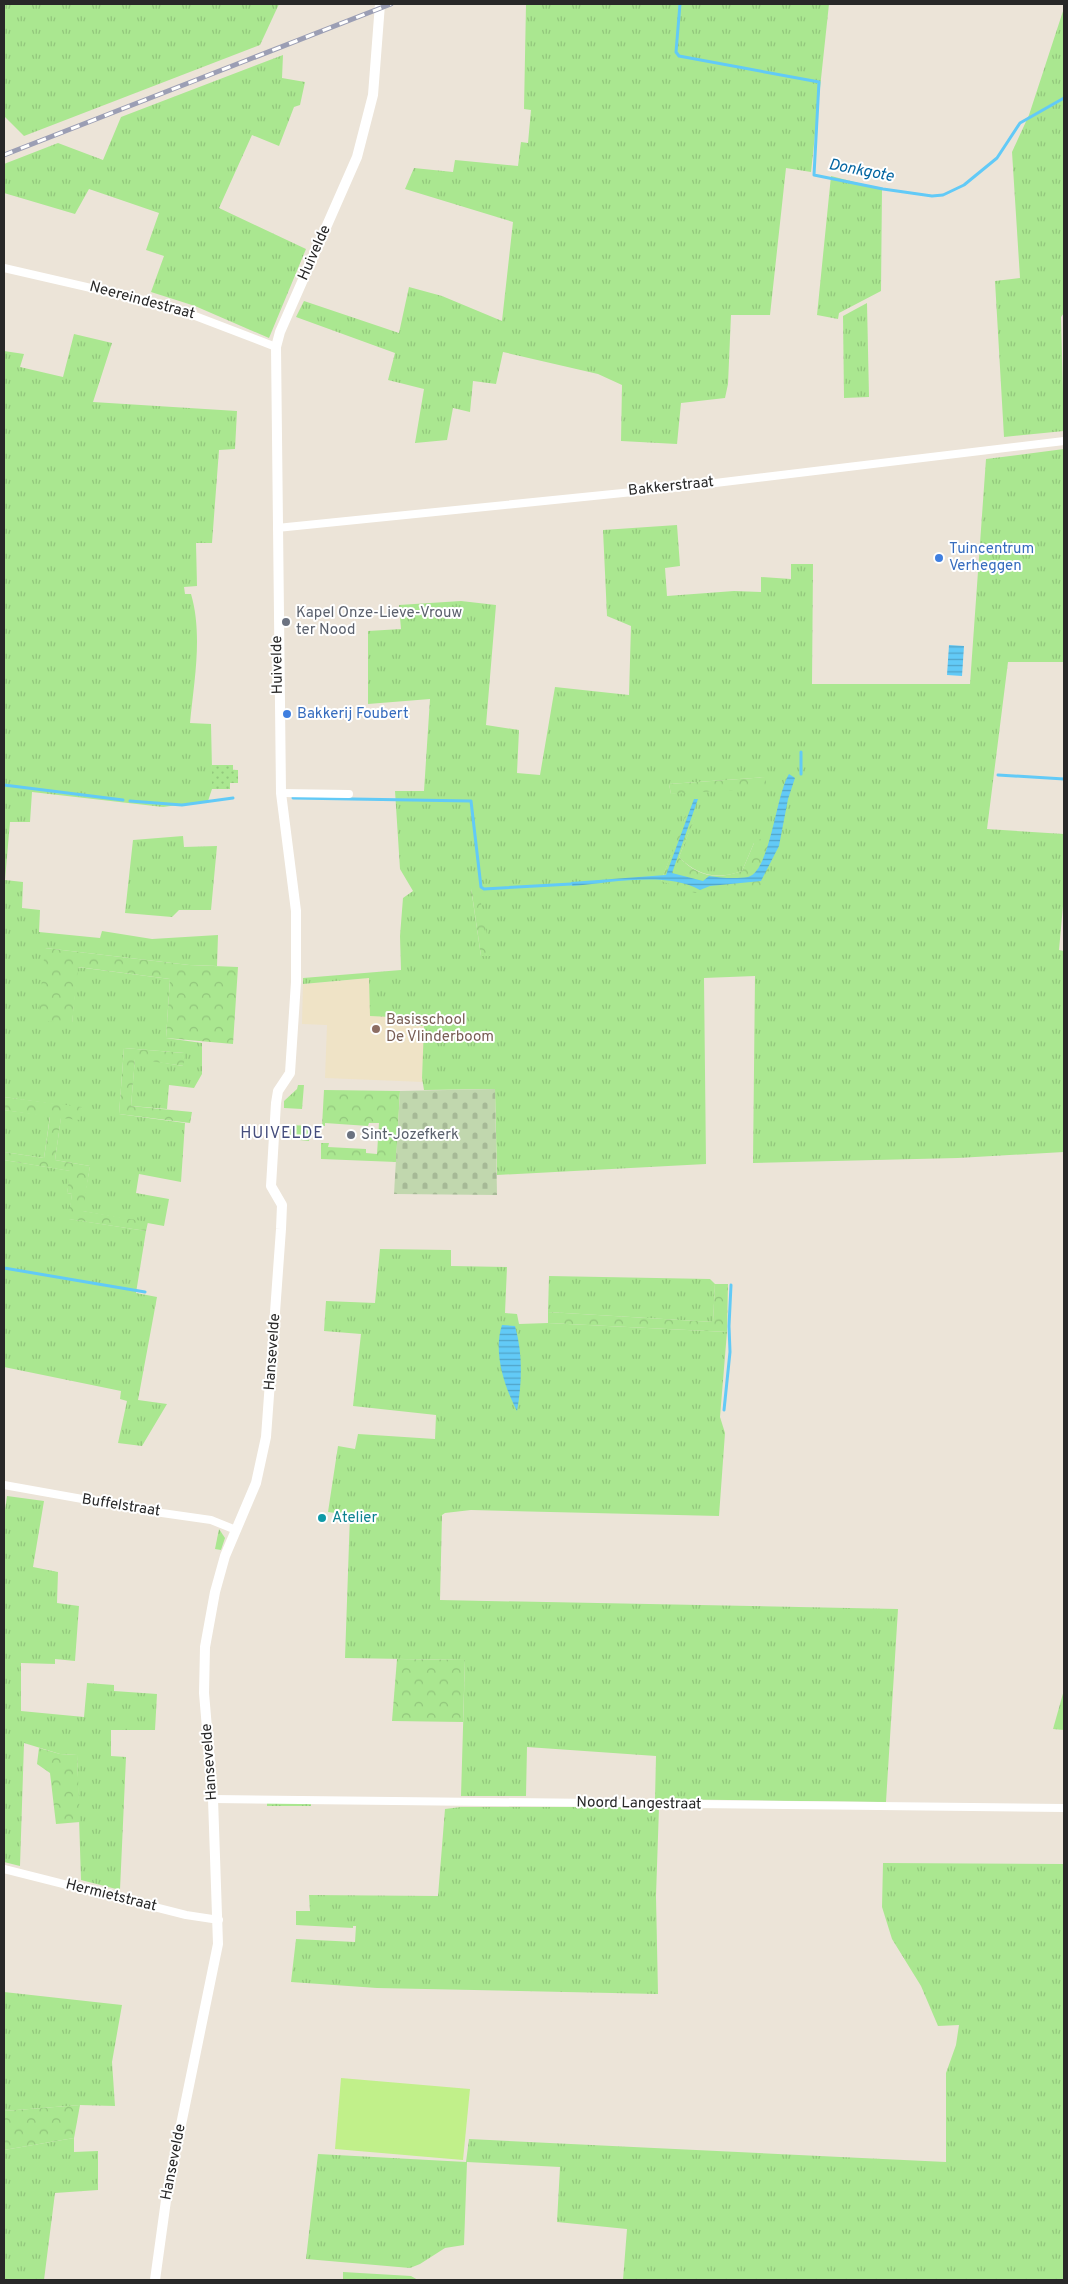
<svg xmlns="http://www.w3.org/2000/svg" width="1068" height="2284" viewBox="0 0 1068 2284" font-family="Overpass,sans-serif">
<style>
.education{fill:#efe3c6}
.grass{fill:url(#grass-tufts);fill-rule:evenodd}
.forest{fill:url(#forest-crowns)}
.cemetery{fill:url(#cemetery-stones)}
.garden{fill:url(#garden-dots)}
.pitch{fill:#c1f08a}
.water{fill:url(#water-rules)}
.lines{fill:none;stroke-linecap:round;stroke-linejoin:round}
.stream{stroke:#62caf7;stroke-width:3}
.minor{stroke:#fff;stroke-width:8}
.tertiary{stroke:#fff;stroke-width:10}
.rail-casing{stroke:#9b9eb4;stroke-width:5}
.rail{stroke:#fff;stroke-width:3;stroke-dasharray:9;stroke-linecap:butt}
.shop-dot{fill:#3f7fe0;stroke:#fff;stroke-width:2}
.worship-dot{fill:#6b7280;stroke:#fff;stroke-width:2}
.education-dot{fill:#8d6e63;stroke:#fff;stroke-width:2}
.culture-dot{fill:#0f9aa8;stroke:#fff;stroke-width:2}
.labels{text-anchor:middle;dominant-baseline:central;stroke-width:4;stroke-linejoin:round;paint-order:stroke}
.street-label{font-size:15px;fill:#282828;stroke:#fff}
.shop-label{font-size:15px;fill:#366cbe;stroke:#fff;text-anchor:start}
.worship-label{font-size:15px;fill:#5b616d;stroke:#fff;text-anchor:start}
.education-label{font-size:15px;fill:#785e54;stroke:#fff;text-anchor:start}
.culture-label{font-size:15px;fill:#0d838f;stroke:#fff;text-anchor:start}
.water-label{font-size:16px;font-style:italic;fill:#0365a1;stroke:#fff}
.neighbourhood-label{font-size:16px;letter-spacing:1px;fill:#454d7c;stroke:#fff}
</style>
<defs>
<pattern id="grass-tufts" width="24" height="20" patternUnits="userSpaceOnUse" patternTransform="scale(1.25)"><rect width="24" height="20" fill="#aae790"/><path d="M3 7l-1-3M5 7V3M7 7l1-3M15 17l-1-3M17 17v-4M19 17l1-3" fill="none" stroke="#92c67c"/></pattern>
<pattern id="forest-crowns" width="20" height="18" patternUnits="userSpaceOnUse" patternTransform="scale(1.25)"><rect width="20" height="18" fill="#aae790"/><path d="M2 6a3 3 0 1 1 6 0M12 15a3 3 0 1 1 6 0" fill="none" stroke="#92c67c"/></pattern>
<pattern id="cemetery-stones" width="16" height="16" patternUnits="userSpaceOnUse" patternTransform="scale(1.25)"><rect width="16" height="16" fill="#c1d7ae"/><path d="M2 7V4a2 2 0 0 1 4 0v3zM10 15v-3a2 2 0 0 1 4 0v3z" fill="#a6b996"/></pattern>
<pattern id="garden-dots" width="8" height="8" patternUnits="userSpaceOnUse" patternTransform="scale(1.25)"><rect width="8" height="8" fill="#aae790"/><path d="M2 2h.1M6 6h.1" fill="none" stroke="#92c67c" stroke-width="1.8" stroke-linecap="round"/></pattern>
<pattern id="water-rules" width="6" height="5" patternUnits="userSpaceOnUse" patternTransform="scale(1.25)"><rect width="6" height="5" fill="#62caf7"/><path d="M0 2.5h6" fill="none" stroke="#51a4c8"/></pattern>
</defs>
<rect width="100%" height="100%" fill="#ece4d8"/>
<polygon class="education" points="370,978 425,1026 422,1077 424,1082 325,1078 327,1025 302,1024 303,984"/>
<g class="grass">
<polygon points="4,4 279,4 260,45 24,136 4,116"/>
<polygon points="526,4 829,4 811,172 786,168 770,315 731,315 728,384 725,398 681,403 677,444 621,441 622,385 598,374 503,352 496,384 473,381 470,412 453,408 447,440 415,443 424,389 388,380 395,353 296,317 304,301 399,333 409,287 442,296 502,321 513,222 405,189 414,168 453,172 455,160 518,166 521,142 528,143 531,110 524,109"/>
<polygon points="1064,8 1064,313 1061,317 1064,431 1004,437 995,281 1020,278 1012,152 1029,115"/>
<polygon points="283,55 282,78 305,82 300,105 294,107 279,146 252,135 219,208 306,249 269,338 195,306 151,292 164,256 146,250 159,213 89,189 75,214 4,193 4,164 58,143 103,160 121,117"/>
<polygon points="831,176 882,189 881,291 839,313 838,319 817,315"/>
<polygon points="867,303 869,397 844,398 843,316"/>
<path d="M74,334L112,343L93,402L237,411L235,449L219,450L212,543H196L197,586L184,587L185,594H191C203,635 194,681 190,723L211,724L212,769L238,770V783H230V789L212,776V789L208,801L163,807L32,792L30,822H10L5,880L23,882L22,908L40,910L39,932L100,938L102,931L152,939L218,935L217,966L189,965L45,948L72,1023L77,967L170,979L166,1038L202,1043V1074L194,1088L169,1085L167,1109L131,1106L135,1058L183,1066L184,1053L124,1048L119,1114L185,1123L181,1182L139,1174L136,1193L169,1199L164,1226L82,1211L90,1166L55,1160L61,1117L82,1108L4,1097V351L24,354L20,367L63,377Z"/>
<path d="M1064,449V662H1008L987,829L1064,834V895L1059,950L1064,951V1152L958,1158L753,1163L755,976L704,978L706,1164L497,1175L495,1089L424,1090L422,1078L424,1026H412V1018L370,1016L369,978L303,984V978L401,970L400,936L403,898L413,891L400,869L395,791H424L430,699L368,704V631L401,629L399,605L461,601L496,605L486,725L519,730L517,773L540,775L555,687L629,695L631,626L607,616L603,530L677,525L680,566L665,568L667,596L734,591L761,592V577L791,579V564H813L812,684H970L986,459ZM766,777L671,794L669,784ZM689,810L696,814L679,857C698,876 717,880 742,871L754,843L764,885L661,881ZM471,888L490,956H481Z"/>
<polygon points="183,836 184,847 217,846 211,910 179,910 172,917 125,913 133,840"/>
<polygon points="298,1085 304,1085 302,1109 284,1108 284,1101 297,1089"/>
<polygon points="4,1110 50,1116 44,1158 4,1152"/>
<polygon points="4,1160 71,1171 67,1193 72,1194 69,1219 146,1231 136,1293 157,1297 138,1400 167,1404 142,1446 118,1443 127,1401 120,1399 121,1391 4,1367"/>
<polygon points="380,1249 451,1250 451,1266 507,1267 505,1313 517,1314 519,1324 548,1323 727,1332 720,1417 725,1433 719,1516 471,1510 445,1513 442,1515 440,1600 898,1609 886,1802 655,1799 656,1756 527,1747 526,1796 461,1796 465,1660 345,1658 350,1515 328,1512 338,1446 355,1449 358,1434 435,1439 436,1415 353,1406 361,1334 324,1331 326,1301 375,1303"/>
<polygon points="549,1276 710,1279 715,1284 713,1322 548,1312"/>
<polygon points="7,1496 44,1501 33,1567 58,1572 57,1603 79,1606 75,1661 55,1659 55,1664 21,1663 21,1711 84,1717 87,1683 114,1685 114,1691 157,1694 155,1730 111,1730 111,1756 126,1757 120,1890 81,1880 77,1755 60,1754 24,1743 20,1866 4,1862 4,1517"/>
<polygon points="219,1529 225,1538 221,1550 215,1549"/>
<polygon points="1064,1690 1064,1730 1053,1729"/>
<rect x="267" y="1802" width="44" height="4"/>
<polygon points="461,1807 659,1807 656,1896 658,1994 377,1988 291,1982 296,1939 355,1942 356,1926 353,1926 353,1928 296,1925 296,1911 310,1911 309,1895 438,1896 445,1809"/>
<polygon points="883,1863 1064,1864 1064,2280 623,2280 627,2229 557,2222 560,2167 467,2162 464,2245 445,2248 420,2264 410,2268 306,2259 318,2154 466,2162 469,2139 946,2162 946,2073 956,2045 959,2025 938,2026 921,1986 892,1939 882,1907"/>
<polygon points="4,1992 122,2005 112,2062 115,2106 80,2105 4,2111"/>
<polygon points="74,2138 74,2152 98,2151 98,2190 55,2193 44,2280 56,2280 4,2280 4,2150"/>
<polygon points="343,2272 411,2276 418,2280 343,2280"/>
</g>
<g class="forest">
<polygon points="766,777 766,788 671,794 669,784"/>
<path d="M688,809L697,813L679,857C698,877 717,880 742,871L754,843L776,829L777,841L764,885L695,893L661,881Z"/>
<polygon points="471,887 478,887 491,956 481,956"/>
<polygon points="45,948 189,965 238,967 233,1044 166,1038 170,979 78,967 72,1024 38,1020"/>
<polygon points="124,1048 184,1053 184,1066 135,1059 131,1106 192,1112 190,1123 119,1114"/>
<polygon points="324,1090 400,1091 396,1162 321,1159 321,1143 329,1143 328,1147 366,1149 366,1153 377,1154 379,1123 369,1123 368,1126 325,1123 325,1126 322,1126"/>
<polygon points="4,1097 82,1107 80,1120 61,1118 55,1160 90,1166 83,1211 148,1222 146,1231 68,1219 72,1194 67,1193 70,1171 4,1160 4,1152 44,1158 50,1117 4,1110"/>
<polygon points="291,1125 311,1126 309,1141 290,1139"/>
<polygon points="715,1284 728,1284 727,1332 548,1323 548,1312 713,1322"/>
<polygon points="397,1659 465,1660 463,1722 392,1721"/>
<polygon points="39,1748 60,1754 77,1755 80,1822 56,1824 50,1773 37,1764"/>
<polygon points="80,2105 74,2138 4,2150 4,2111"/>
</g>
<polygon class="cemetery" points="495,1089 497,1195 394,1194 400,1091"/>
<polygon class="garden" points="212,765 233,765 233,770 238,770 238,783 230,783 230,789 212,789"/>
<polygon class="pitch" points="341,2078 470,2089 463,2160 335,2149"/>
<g class="water">
<polygon points="949,645 964,646 962,676 947,675"/>
<path d="M789,774L795,778L788,799L779,846L761,881L710,886L700,890C667,871 610,883 572,886L571,882L666,875L694,799H698L672,873L703,881L709,876C720,878 736,879 748,877C770,872 776,794 789,774Z"/>
<path d="M502,1325L515,1326C523,1354 522,1383 517,1411C504,1386 493,1352 502,1325Z"/>
</g>
<g class="lines">
<g class="stream">
<polyline points="680,4 676,52 679,56 819,82 814,175 883,189 932,196 943,195 964,185 997,158 1020,123 1064,98"/>
<polyline points="801,774 801,752"/>
<polyline points="998,775 1064,779"/>
<polyline points="4,785 123,800"/>
<polyline points="293,798 471,801 481,887 484,889 571,884"/>
<polyline points="130,801 182,805 233,798"/>
<polyline points="4,1268 145,1292"/>
<polyline points="724,1410 730,1352 729,1326 731,1285"/>
</g>
<g class="minor">
<polyline points="4,268 169,306 276,347"/>
<polyline points="277,528 682,487 1064,441"/>
<polyline points="281,793 349,794"/>
<polyline points="4,1485 155,1512 211,1520 236,1530"/>
<polyline points="213,1799 1064,1808"/>
<polyline points="4,1869 186,1915 219,1920"/>
</g>
<polyline class="tertiary" points="155,2280 167,2193 218,1944 213,1799 204,1693 205,1647 215,1592 225,1556 256,1483 266,1437 281,1229 282,1205 271,1186 276,1103 278,1091 290,1073 296,982 296,911 281,793 276,347 280,332 357,157 373,95 380,4"/>
<g class="rail-casing">
<polyline id="rail" points="4,155 391,4"/>
</g>
<use href="#rail" class="rail"/>
</g>
<g class="shop-dot">
<circle cx="939" cy="558" r="5"/>
<circle cx="287" cy="714" r="5"/>
</g>
<g class="worship-dot">
<circle cx="286" cy="622" r="5"/>
<circle cx="351" cy="1135" r="5"/>
</g>
<circle class="education-dot" cx="376" cy="1029" r="5"/>
<circle class="culture-dot" cx="322" cy="1518" r="5"/>
<g class="labels">
<g class="street-label">
<text transform="translate(315 253) rotate(-66)">Huivelde</text>
<text transform="translate(142 301) rotate(15)">Neereindestraat</text>
<text transform="translate(671 487) rotate(-6)">Bakkerstraat</text>
<text transform="translate(278 665) rotate(-91)">Huivelde</text>
<text transform="translate(273 1352) rotate(-86)">Hansevelde</text>
<text transform="translate(121 1506) rotate(9)">Buffelstraat</text>
<text transform="translate(210 1762) rotate(-94)">Hansevelde</text>
<text transform="translate(639 1804) rotate(1)">Noord Langestraat</text>
<text transform="translate(111 1896) rotate(14)">Hermietstraat</text>
<text transform="translate(174 2162) rotate(-79)">Hansevelde</text>
</g>
<g class="shop-label">
<text x="949" y="549">Tuincentrum<tspan x="949" dy="17">Verheggen</tspan></text>
<text x="297" y="714">Bakkerij Foubert</text>
</g>
<g class="worship-label">
<text x="296" y="613">Kapel Onze-Lieve-Vrouw<tspan x="296" dy="17">ter Nood</tspan></text>
<text x="361" y="1135">Sint-Jozefkerk</text>
</g>
<g class="education-label">
<text x="386" y="1020">Basisschool<tspan x="386" dy="17">De Vlinderboom</tspan></text>
</g>
<g class="culture-label">
<text x="332" y="1518">Atelier</text>
</g>
<g class="water-label">
<text transform="translate(861 171) rotate(11)">Donkgote</text>
</g>
<g class="neighbourhood-label">
<text x="282" y="1134">HUIVELDE</text>
</g>
</g>
<rect width="1068" height="2284" fill="none" stroke="#282828" stroke-width="10"/>
</svg>
